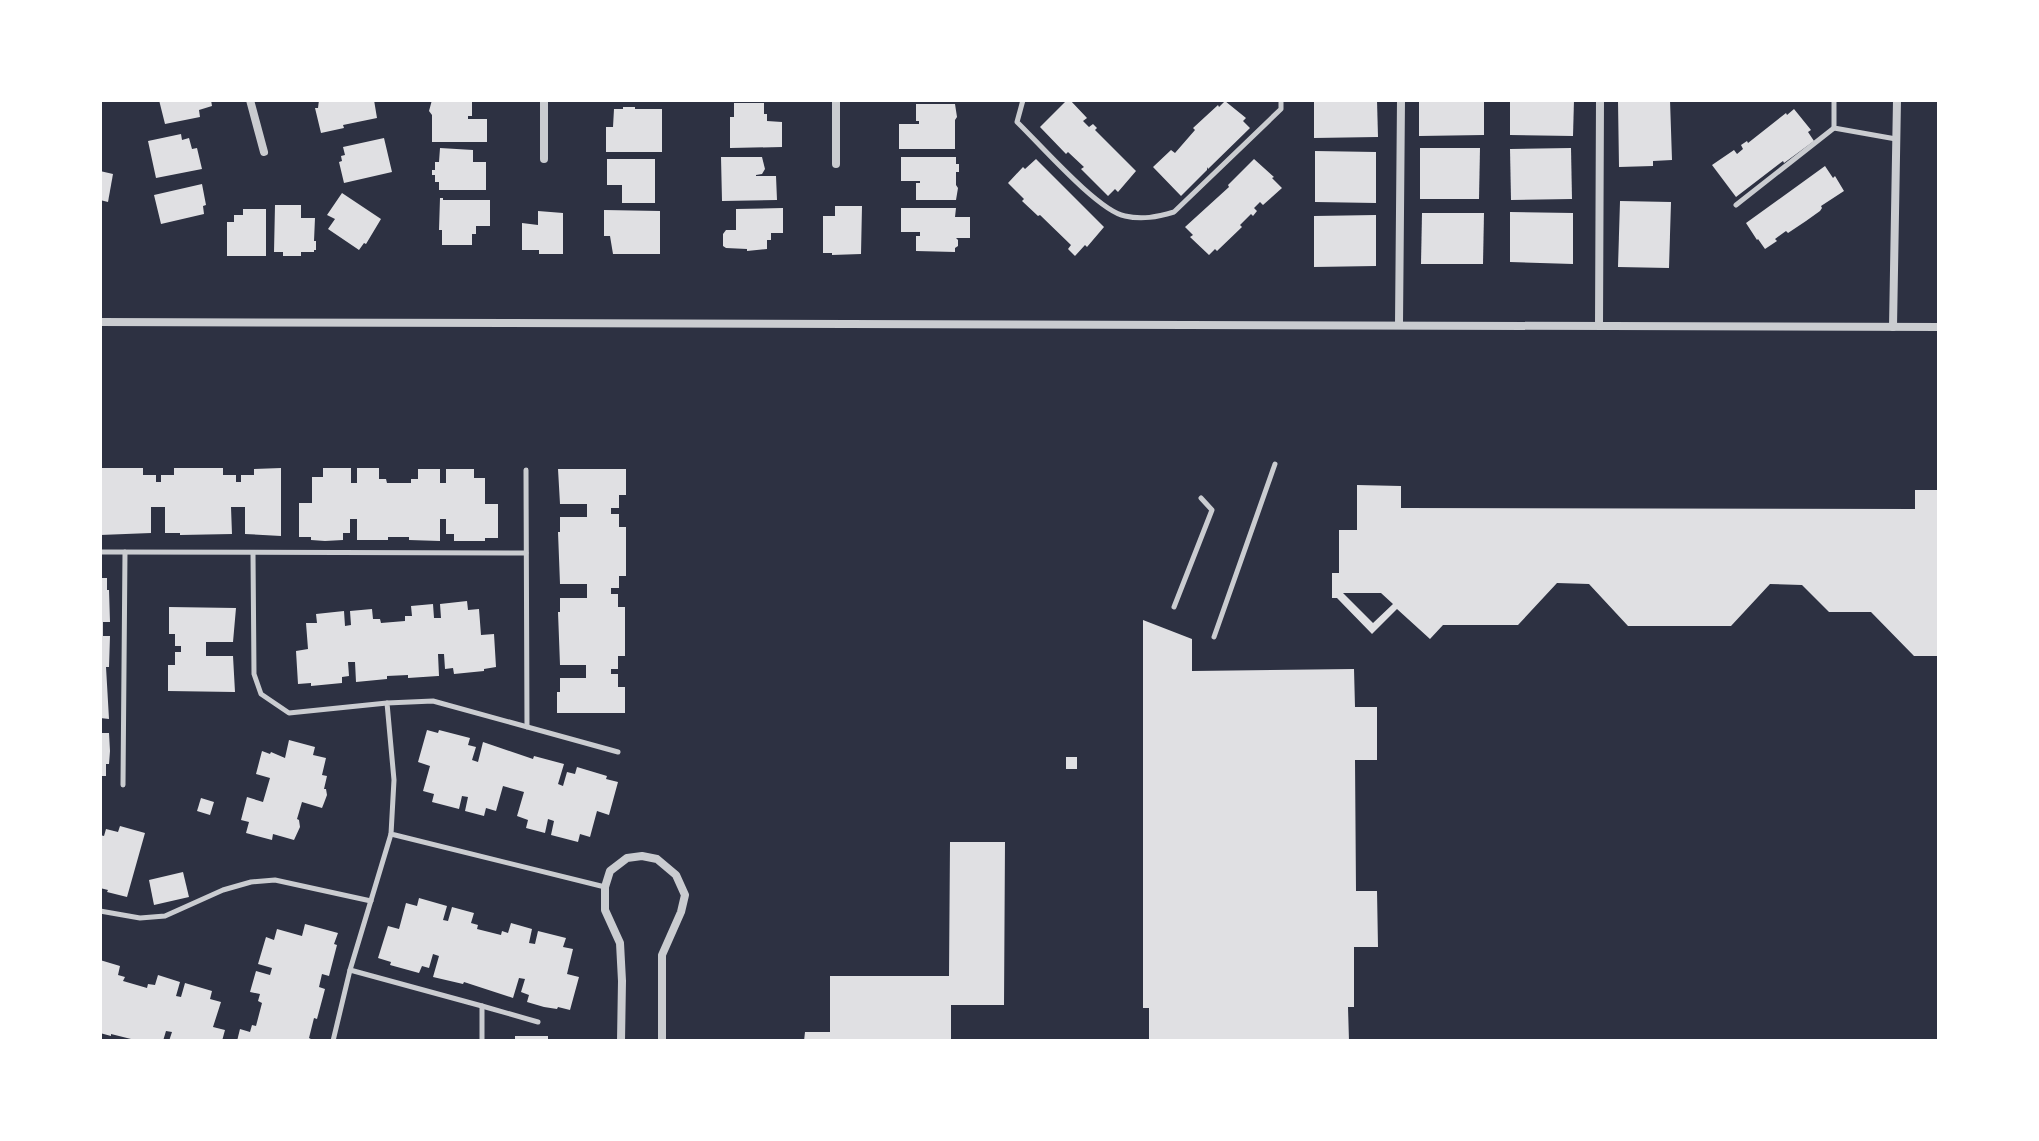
<svg xmlns="http://www.w3.org/2000/svg" width="2039" height="1141" viewBox="0 0 2039 1141" font-family="Cabin,sans-serif">
<style>
.building{fill:#e0e0e3;fill-rule:evenodd}
.lines{fill:none;stroke-linecap:round;stroke-linejoin:round}
.service{stroke:#caccd0;stroke-width:5}
.minor{stroke:#caccd0;stroke-width:8}
</style>
<rect width="100%" height="100%" fill="#2d3142"/>
<g class="building">
<polygon points="159,100 211,100 212,106 199,110 200,117 165,124"/>
<polygon points="319,100 374,100 377,118 343,125 344,128 321,133 315,108 318,108"/>
<polygon points="432,100 472,100 472,116 468,116 468,119 487,119 487,142 432,142 432,115 429,111"/>
<polygon points="1067,100 1070,100 1087,118 1083,121 1089,127 1093,124 1097,128 1095,130 1136,171 1118,192 1115,189 1108,196 1081,169 1084,167 1068,152 1066,154 1040,127"/>
<polygon points="1314,100 1377,100 1378,137 1314,138"/>
<polygon points="1419,100 1484,100 1484,135 1419,136"/>
<polygon points="1510,100 1574,100 1573,136 1510,135"/>
<polygon points="1654,100 1670,100 1672,160 1653,161 1653,166 1619,167 1618,101"/>
<polygon points="1225,101 1246,118 1243,121 1250,128 1208,169 1207,167 1207,170 1181,196 1153,167 1171,150 1175,153 1195,130 1193,128 1218,105 1219,107"/>
<polygon points="734,103 764,103 764,114 767,114 767,121 782,122 782,147 730,148 730,117 734,117"/>
<polygon points="916,104 955,104 957,117 955,120 955,149 899,149 899,124 919,124 919,121 916,121"/>
<polygon points="623,107 635,107 635,109 662,109 662,152 606,152 606,127 613,127 614,109 623,109"/>
<polygon points="1794,109 1811,130 1808,132 1814,141 1784,163 1783,161 1736,197 1712,165 1734,150 1737,154 1743,149 1741,145 1747,141 1748,143 1786,113 1787,115"/>
<polygon points="181,134 182,140 189,138 192,149 197,148 202,169 156,178 148,141"/>
<polygon points="384,138 392,172 344,183 339,162 342,161 341,156 345,155 343,147"/>
<polygon points="440,148 473,150 473,162 486,162 486,190 439,190 439,182 435,182 435,175 432,175 432,170 435,170 435,162 439,162"/>
<polygon points="1420,148 1480,148 1479,199 1420,199"/>
<polygon points="1571,148 1572,199 1511,200 1510,149"/>
<polygon points="1315,151 1376,152 1376,203 1315,202"/>
<polygon points="721,157 762,157 765,169 762,174 756,175 756,176 776,176 777,200 722,201"/>
<polygon points="901,157 956,157 956,164 959,164 959,172 956,172 956,185 958,188 956,200 916,200 916,183 920,183 920,181 901,181"/>
<polygon points="607,159 655,159 655,203 622,203 622,185 607,185"/>
<polygon points="1036,159 1104,227 1087,247 1085,245 1075,256 1068,249 1071,245 1040,215 1038,216 1022,201 1024,199 1008,183 1023,167 1025,169"/>
<polygon points="1254,159 1274,177 1272,178 1282,188 1263,205 1260,202 1254,208 1257,211 1253,216 1251,214 1240,225 1242,227 1217,251 1215,249 1209,255 1190,237 1193,235 1185,227 1229,187 1228,185"/>
<polygon points="1825,166 1833,178 1835,176 1844,191 1821,206 1822,208 1820,211 1806,221 1788,233 1786,231 1775,239 1777,241 1765,249 1758,239 1757,240 1746,223"/>
<polygon points="100,171 113,174 108,202 100,200"/>
<polygon points="202,184 206,205 203,206 204,214 161,224 154,195"/>
<polygon points="342,193 381,219 366,244 364,243 359,250 328,229 335,219 327,215"/>
<polygon points="440,198 443,198 443,200 490,200 490,226 476,226 476,234 472,234 472,245 442,245 442,230 439,230"/>
<polygon points="1620,201 1671,202 1669,268 1618,267"/>
<polygon points="275,205 301,205 301,218 315,218 314,241 316,241 316,250 314,250 314,252 301,252 301,256 283,256 283,252 274,252"/>
<polygon points="835,206 862,206 861,254 832,255 832,253 823,253 823,216 835,216"/>
<polygon points="783,208 783,233 771,233 771,240 767,240 767,249 747,251 747,249 726,248 723,246 723,234 726,230 736,230 736,209"/>
<polygon points="901,208 956,208 955,217 970,217 970,238 956,238 958,240 958,246 955,248 955,252 916,251 916,236 920,236 920,232 901,232"/>
<polygon points="243,209 266,209 266,256 227,256 227,222 234,222 234,215 243,215"/>
<polygon points="604,210 660,211 660,254 613,254 610,236 604,236"/>
<polygon points="538,211 563,213 563,254 539,254 539,250 522,250 522,223 538,225"/>
<polygon points="1510,212 1573,213 1573,264 1510,262"/>
<polygon points="1422,213 1484,213 1483,264 1421,264"/>
<polygon points="1376,215 1376,266 1314,267 1314,216"/>
<polygon points="100,468 143,468 143,475 156,475 156,482 161,482 161,475 174,475 174,468 223,468 223,475 236,475 236,482 241,482 241,475 254,475 254,469 281,468 281,536 245,534 245,507 231,507 232,534 180,535 180,533 165,533 165,507 151,507 151,533 100,535"/>
<polygon points="323,468 351,468 351,483 357,483 357,468 379,468 379,479 386,479 387,483 411,483 411,479 418,479 418,469 440,469 440,483 446,483 446,469 474,469 474,478 485,478 485,504 498,504 498,538 485,538 485,541 454,541 454,534 446,534 446,519 440,519 440,541 409,540 409,537 388,537 388,540 357,540 357,519 350,519 350,533 343,533 343,540 325,541 311,540 311,537 299,537 299,503 312,503 312,477 323,477"/>
<polygon points="558,469 626,469 626,495 619,495 619,508 611,508 611,514 619,514 619,527 626,527 626,576 619,576 619,588 611,588 611,594 618,594 618,607 625,607 625,656 618,656 618,669 611,669 611,674 618,674 618,687 625,687 625,713 557,713 557,692 560,692 560,678 586,678 586,665 560,665 558,612 560,612 560,598 587,598 587,584 560,584 558,532 560,532 560,517 587,517 587,504 560,504"/>
<path d="M1357,485L1401,486V508L1915,509V490H1939V656H1914L1871,612H1829L1802,585L1770,584L1731,626H1628L1589,584L1557,583L1518,625H1443L1430,639L1397,609L1372,634L1337,598H1332V573H1339V530H1357ZM1343,593H1381L1393,604L1373,623Z"/>
<polygon points="100,578 107,578 107,590 109,590 110,622 103,622 103,636 110,636 109,667 106,667 109,719 100,718"/>
<polygon points="467,601 468,610 479,609 481,635 494,634 496,667 484,669 484,671 454,674 453,668 445,669 444,654 438,654 439,676 438,676 408,678 408,675 387,676 387,679 356,682 355,662 348,662 349,676 342,677 342,683 311,686 311,683 298,684 296,651 308,649 306,623 317,623 316,614 344,611 345,626 351,625 350,611 372,609 373,619 380,619 381,623 405,621 405,616 412,616 411,606 433,604 434,618 441,618 440,604"/>
<polygon points="169,607 236,608 233,642 206,642 206,656 233,656 235,692 168,691 168,665 175,665 175,652 181,652 181,646 175,646 175,634 169,634"/>
<polygon points="1143,620 1192,639 1192,671 1354,669 1355,707 1377,707 1377,760 1355,760 1356,891 1377,891 1378,947 1354,947 1354,1007 1348,1007 1349,1041 1149,1041 1149,1008 1143,1008"/>
<polygon points="427,730 438,733 439,730 470,738 468,745 476,747 472,760 478,762 483,742 533,759 534,756 564,764 558,784 563,786 567,772 575,774 577,767 607,776 606,779 618,782 609,815 597,811 590,837 580,834 578,842 551,835 554,821 548,819 545,833 526,828 528,820 517,816 524,792 503,786 496,811 486,808 484,816 465,811 468,797 462,796 459,809 432,802 434,794 423,791 430,766 418,762"/>
<polygon points="100,733 109,733 110,751 109,764 106,764 106,776 100,776"/>
<polygon points="289,740 315,747 313,755 326,758 322,775 327,776 324,789 326,789 327,795 324,803 322,808 302,802 297,819 299,820 300,827 294,840 273,834 272,840 246,833 249,822 241,820 247,797 263,802 270,778 256,774 262,751 270,754 271,752 285,758"/>
<rect x="1066" y="757" width="11" height="12"/>
<polygon points="201,798 214,802 210,815 197,811"/>
<polygon points="120,826 145,833 127,897 107,892 108,890 100,888 100,835 104,836 106,829 118,832"/>
<polygon points="950,842 1005,842 1004,1005 951,1005 951,1041 804,1041 805,1032 830,1032 830,976 949,976"/>
<polygon points="183,872 189,897 154,905 149,880"/>
<polygon points="419,898 447,906 443,920 448,921 452,907 474,913 471,923 478,925 477,929 501,935 502,931 508,933 511,923 532,929 529,943 535,944 538,931 566,938 563,947 573,949 567,974 579,977 570,1010 558,1007 557,1009 544,1007 527,1002 529,995 521,992 525,979 519,978 513,998 464,982 463,984 433,977 439,956 433,954 429,968 422,966 419,973 390,965 391,962 378,958 388,926 399,929 406,903 417,906"/>
<polygon points="305,924 338,933 334,944 337,945 329,976 322,974 319,987 325,989 317,1019 314,1018 309,1038 315,1041 237,1041 240,1029 250,1032 252,1025 256,1026 262,1003 258,1001 260,994 250,992 256,971 270,975 272,968 258,964 266,937 274,940 277,929 302,936"/>
<polygon points="100,960 120,966 118,975 125,977 123,981 147,988 148,984 155,985 158,975 180,982 176,996 181,997 185,983 212,991 210,999 221,1002 213,1027 225,1030 222,1041 169,1041 172,1032 166,1031 163,1041 131,1041 131,1039 111,1034 111,1036 100,1033"/>
<rect x="515" y="1036" width="33" height="5"/>
</g>
<g class="lines">
<g class="service">
<path d="M1023,100L1017,122C1039,143 1098,211 1125,216C1142,220 1157,217 1174,212L1281,109V100"/>
<polyline points="1834,100 1834,128 1896,139"/>
<polyline points="1736,205 1834,128"/>
<polyline points="526,470 527,727"/>
<polyline points="100,552 526,553"/>
<polyline points="253,553 254,674 261,694 289,713 387,703"/>
<polyline points="1174,607 1212,510 1201,498"/>
<polyline points="1214,637 1275,464"/>
<polyline points="123,785 125,552"/>
<polyline points="605,887 391,834 394,780 387,703 433,701 618,752"/>
<polyline points="100,911 140,918 165,916 223,890 251,882 275,880 371,901"/>
<polyline points="350,970 391,834"/>
<polyline points="482,1006 538,1022"/>
<polyline points="333,1041 350,970 482,1006 482,1041"/>
</g>
<g class="minor">
<polyline points="250,100 264,152"/>
<polyline points="544,100 544,159"/>
<polyline points="836,100 836,164"/>
<polyline points="100,322 1939,327"/>
<polyline points="1399,324 1401,100"/>
<polyline points="1599,325 1600,100"/>
<polyline points="1893,327 1897,100"/>
<polyline points="621,1041 622,981 620,943 605,910 605,887 610,871 627,858 642,856 657,859 676,875 685,895 681,912 662,955 662,1041"/>
</g>
</g>
<rect width="2039" height="1141" fill="none" stroke="#ffffff" stroke-width="204"/>
</svg>
